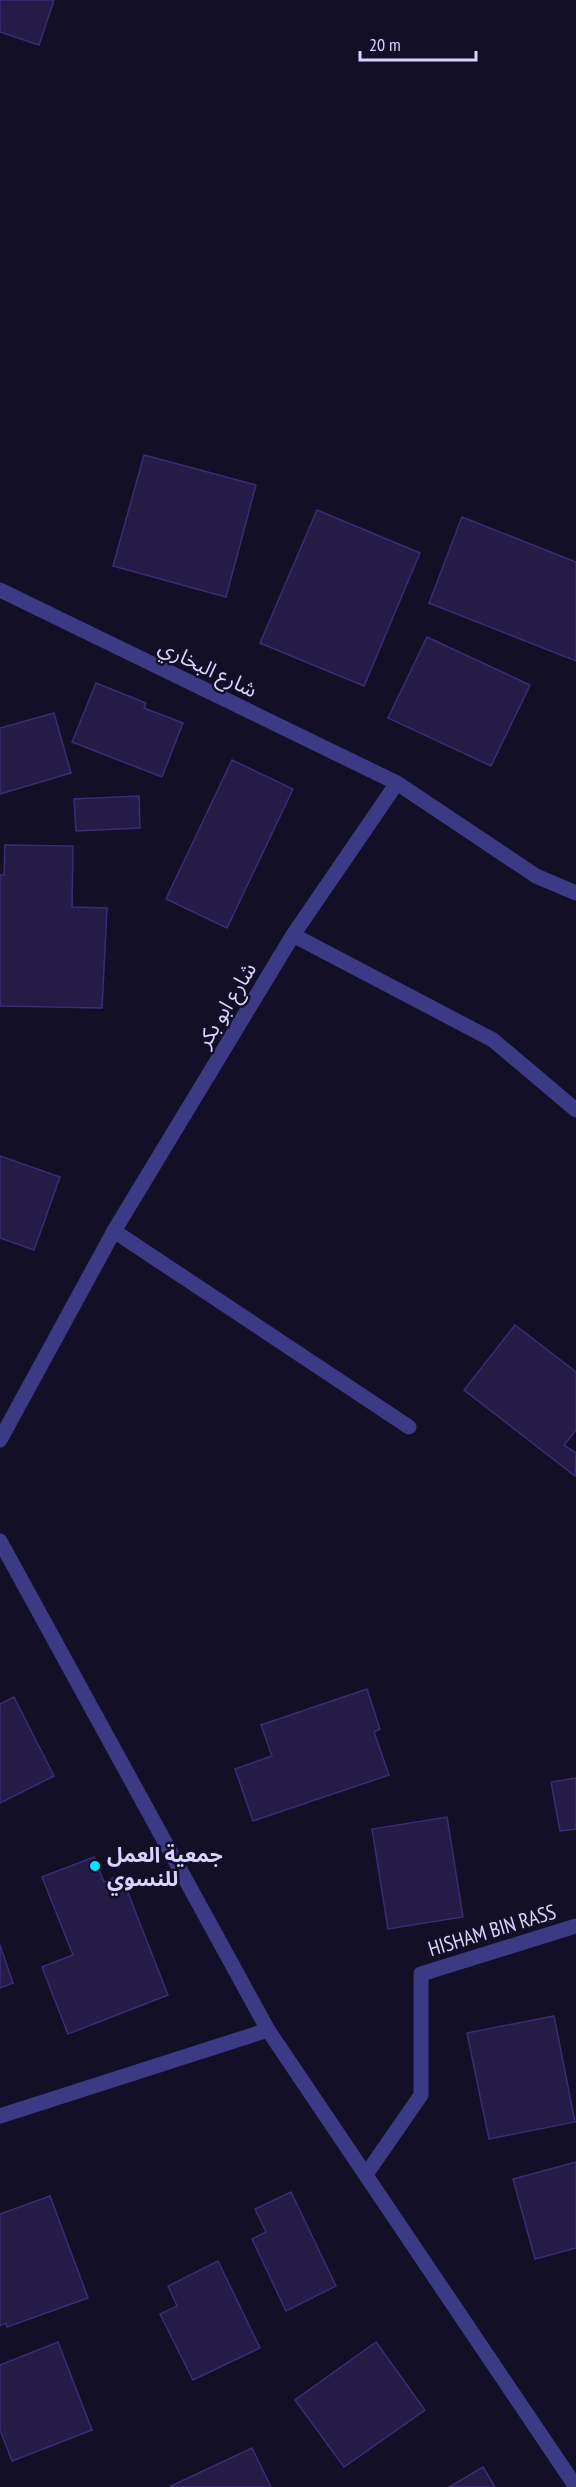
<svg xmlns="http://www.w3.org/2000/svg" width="576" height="2487" viewBox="0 0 576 2487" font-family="'PT Sans Narrow','Noto Sans Arabic',sans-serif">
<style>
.building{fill:#241b47;stroke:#3b2d73;stroke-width:1.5}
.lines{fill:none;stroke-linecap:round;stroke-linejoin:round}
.street{stroke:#3d3a85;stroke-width:15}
.poi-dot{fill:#00e5ff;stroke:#130f26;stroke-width:2}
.labels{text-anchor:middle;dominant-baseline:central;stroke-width:5;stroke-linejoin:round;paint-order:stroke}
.street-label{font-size:21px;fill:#d9d4ff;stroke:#130f26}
.poi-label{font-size:21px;font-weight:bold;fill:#d9d4ff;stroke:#130f26;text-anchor:start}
</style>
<rect width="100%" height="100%" fill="#130f26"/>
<g class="building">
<polygon points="0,0 54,0 39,45 0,32"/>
<polygon points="144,455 256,485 226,597 113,566"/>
<polygon points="317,510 420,553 364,686 260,643"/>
<polygon points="462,517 576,562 576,661 429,603"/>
<polygon points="427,637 530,685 491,766 388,718"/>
<polygon points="96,683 146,703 144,708 183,723 162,777 72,742"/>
<polygon points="54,713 71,773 0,794 0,728"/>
<polygon points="232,760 293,789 227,928 166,899"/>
<polygon points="139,796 140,828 76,831 74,799"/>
<polygon points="5,845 73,846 72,907 107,908 102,1008 0,1006 0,875 4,875"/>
<polygon points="0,1156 60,1177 34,1250 0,1238"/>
<polygon points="515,1325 576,1372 576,1430 564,1445 576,1453 575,1476 464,1390"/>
<polygon points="367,1689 380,1729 374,1732 389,1775 253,1821 235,1769 272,1756 261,1725"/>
<polygon points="14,1697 54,1776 0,1803 0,1704"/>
<polygon points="576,1778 576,1829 560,1831 551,1782"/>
<polygon points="447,1817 463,1917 388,1929 372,1829"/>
<polygon points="94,1857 104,1882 121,1875 168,1995 68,2034 42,1967 73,1955 42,1877"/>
<polygon points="0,1945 13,1983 0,1988"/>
<polygon points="554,2016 575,2122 489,2139 467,2033"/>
<polygon points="576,2162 576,2248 535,2259 513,2179"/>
<polygon points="291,2192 336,2286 286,2311 252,2239 266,2232 255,2209"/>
<polygon points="50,2196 88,2298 7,2327 6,2323 0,2326 0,2214"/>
<polygon points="218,2261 260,2348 193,2380 160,2314 177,2306 168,2286"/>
<polygon points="58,2342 92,2430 12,2461 0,2430 0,2365"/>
<polygon points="376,2342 425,2410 344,2467 295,2400"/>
<polygon points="252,2448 271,2487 172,2487 171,2486"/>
<polygon points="483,2467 495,2487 449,2487"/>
</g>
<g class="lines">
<g class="street">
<polyline points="0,590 397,783"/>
<polyline points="293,935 493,1040 576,1110"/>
<polyline points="114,1231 409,1427"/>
<polyline points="0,1440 114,1231 293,935 397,783 536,876 576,893"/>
<polyline points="0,1541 268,2030 576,2487"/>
<polyline points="0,2116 268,2030"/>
<polyline points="367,2173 421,2095 421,1974 576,1926"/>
</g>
</g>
<circle class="poi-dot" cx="95" cy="1866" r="6"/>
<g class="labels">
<g class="street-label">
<text transform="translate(208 668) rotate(26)">شارع البخاري</text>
<text transform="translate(226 1005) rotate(-59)">شارع ابو بكر</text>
<text transform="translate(492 1930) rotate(-17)">HISHAM BIN RASS</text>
</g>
<g class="poi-label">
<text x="107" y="1854">جمعية العمل<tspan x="107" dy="24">للنسوي</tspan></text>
</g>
</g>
<path d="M360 51v9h116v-9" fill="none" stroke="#d9d4ff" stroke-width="3"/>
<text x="369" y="51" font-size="18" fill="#d9d4ff" stroke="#130f26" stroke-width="4.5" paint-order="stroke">20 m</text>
</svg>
